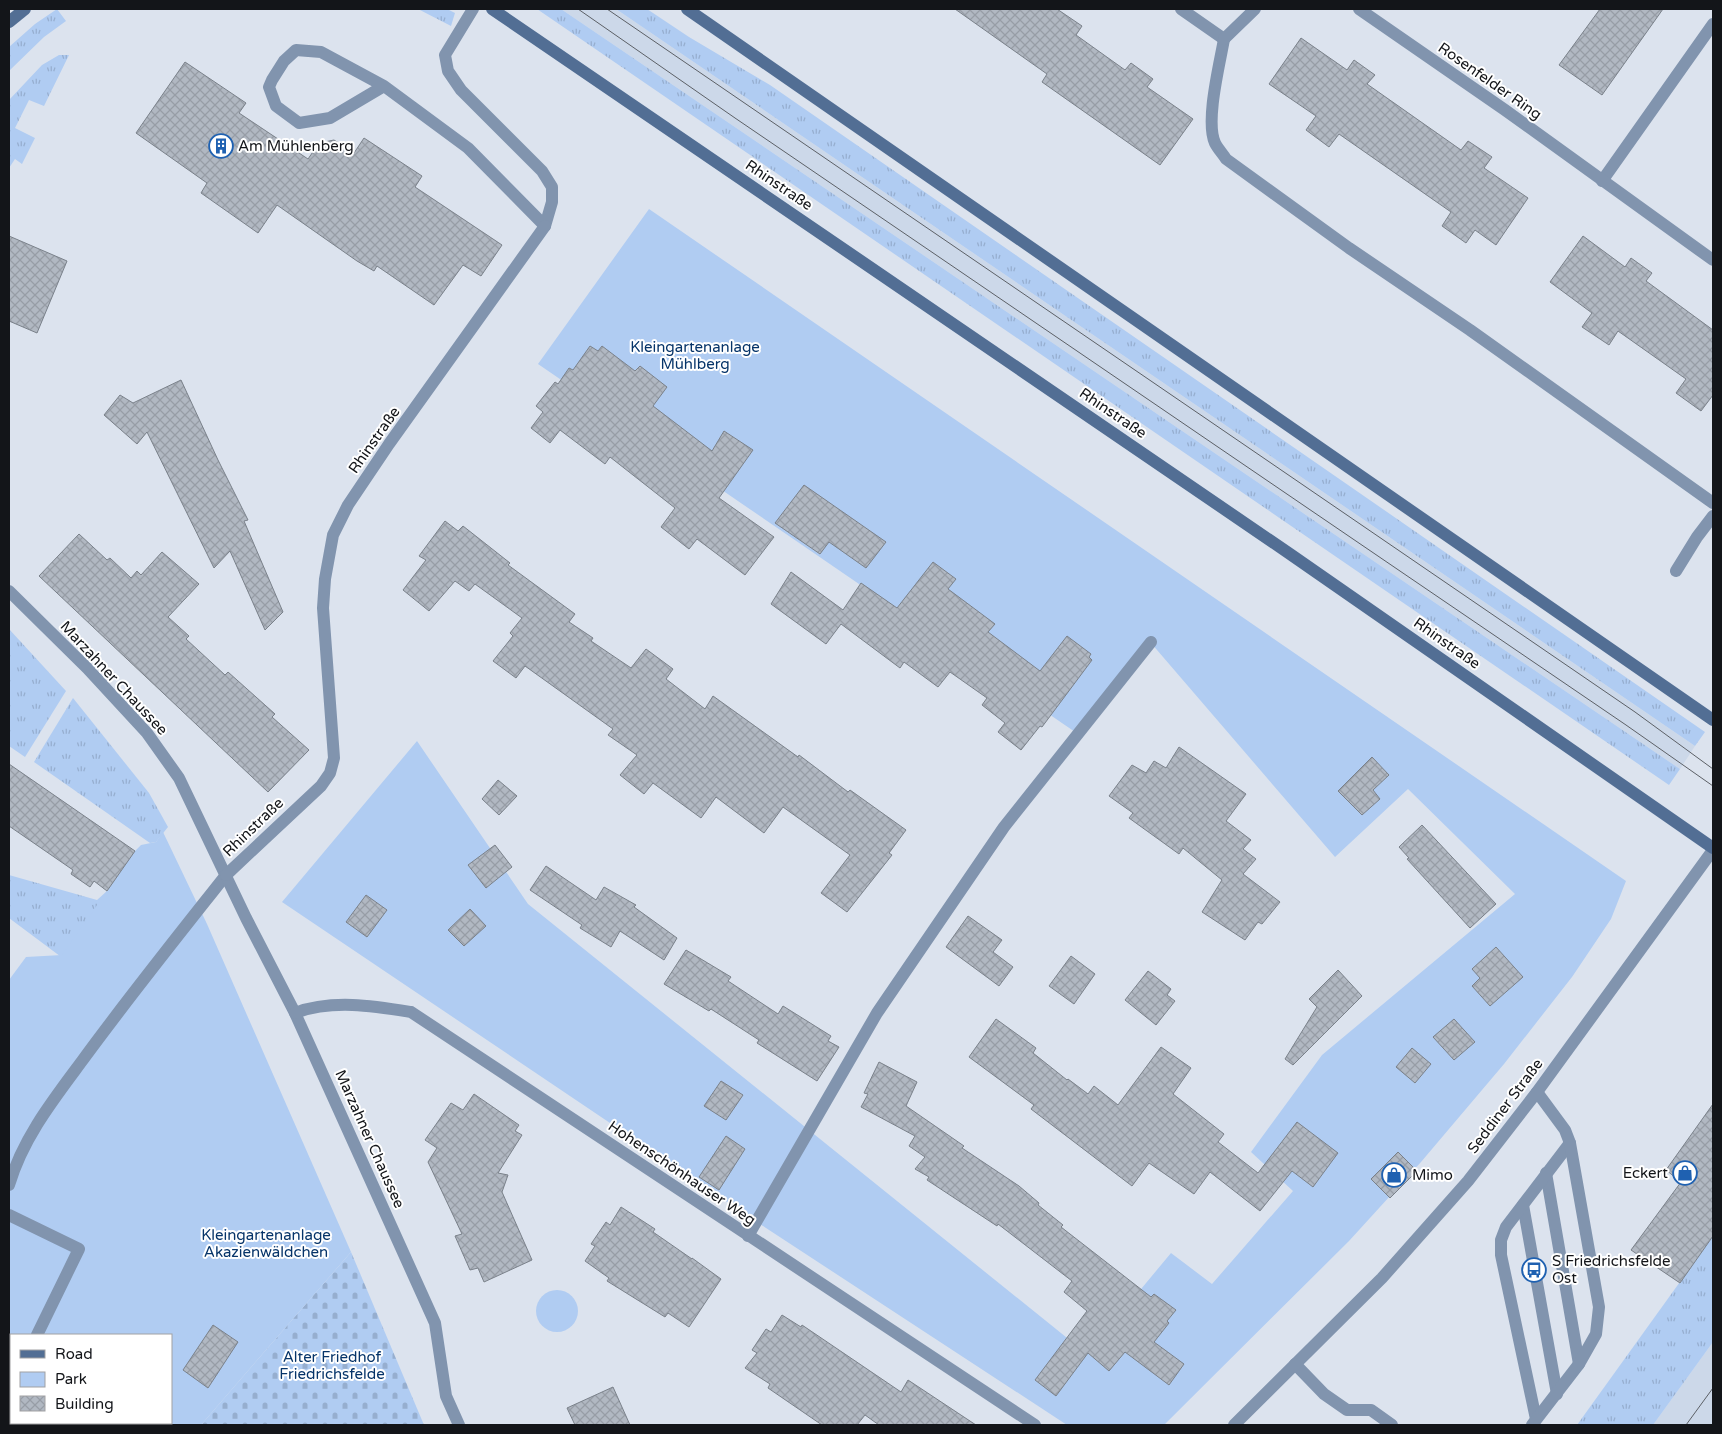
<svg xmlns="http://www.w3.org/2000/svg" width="1722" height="1434" viewBox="0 0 1722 1434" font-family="'Varela Round',sans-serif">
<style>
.built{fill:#ccd8e9}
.grass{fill:url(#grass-tufts)}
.cemetery{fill:url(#cemetery-stones)}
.green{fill:#b0ccf2;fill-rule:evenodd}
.building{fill:url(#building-cross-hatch);stroke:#7a818a}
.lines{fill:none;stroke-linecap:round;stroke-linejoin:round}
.service{stroke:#8194ae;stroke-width:12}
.minor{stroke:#8194ae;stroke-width:12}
.tertiary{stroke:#8194ae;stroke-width:12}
.secondary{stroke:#526e94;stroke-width:12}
.tram{stroke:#5c6066;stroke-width:1}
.labels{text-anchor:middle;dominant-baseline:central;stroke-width:4;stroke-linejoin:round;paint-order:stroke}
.street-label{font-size:15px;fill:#131519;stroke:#fff}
.poi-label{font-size:15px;fill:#131519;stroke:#fff;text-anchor:start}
.park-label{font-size:15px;fill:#063469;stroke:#fff}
</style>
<defs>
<pattern id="grass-tufts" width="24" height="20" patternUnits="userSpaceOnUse" patternTransform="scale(1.25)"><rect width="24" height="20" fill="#b0ccf2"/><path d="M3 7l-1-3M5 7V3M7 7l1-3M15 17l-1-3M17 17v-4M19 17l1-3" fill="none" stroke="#96aecf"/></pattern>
<pattern id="cemetery-stones" width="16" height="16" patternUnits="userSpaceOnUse" patternTransform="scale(1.25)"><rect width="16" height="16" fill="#b0ccf2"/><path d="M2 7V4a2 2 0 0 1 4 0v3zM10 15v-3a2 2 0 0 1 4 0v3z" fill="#96aecf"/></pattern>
<pattern id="building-cross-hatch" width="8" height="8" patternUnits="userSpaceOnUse" patternTransform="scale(1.25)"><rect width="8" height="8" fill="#b1b8c2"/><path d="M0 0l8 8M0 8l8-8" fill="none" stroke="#979da6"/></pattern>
</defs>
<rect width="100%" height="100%" fill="#dce3ee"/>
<g class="built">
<polygon points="561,9 616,9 1695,746 1680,769"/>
<polygon points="1713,1342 1713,1425 1653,1425"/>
</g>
<g class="grass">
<polygon points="57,9 66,21 44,37 9,71 9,47 35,24"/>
<polygon points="418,9 447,9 455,13 451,26"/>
<polygon points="537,9 561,9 1680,769 1669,785"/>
<polygon points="616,9 647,9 689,37 770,85 1705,732 1695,746"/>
<polygon points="59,55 69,55 44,106 29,100 15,128 35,138 22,164 15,159 9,168 9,100 42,65"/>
<polygon points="9,629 66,691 25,757 9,746"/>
<polygon points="73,698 149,793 168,827 156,842 150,843 34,762"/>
<polygon points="135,851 96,983 9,918 9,875 97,900 107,891"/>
<polygon points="1713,1236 1713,1342 1653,1425 1577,1425"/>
</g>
<polygon class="cemetery" points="351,1252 424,1425 201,1425"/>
<g class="green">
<polygon points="649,209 1626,881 1611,919 1572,977 1504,1064 1421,1162 1349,1241 1164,1425 1067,1425 766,1228 282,902 417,741 528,904 1087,1354 1171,1253 1212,1284 1293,1191 1251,1152 1322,1055 1515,894 1408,789 1335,857 1151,643 1078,734 538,364"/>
<path d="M163,832L207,924L351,1252L201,1425H9V980L26,957L62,955L135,851L141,845L156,842ZM11,1335H171V1423H11Z"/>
<circle cx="557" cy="1311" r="21"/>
</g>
<g class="building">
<polygon points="955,9 1057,9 1082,26 1076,35 1125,70 1131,63 1153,79 1147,87 1193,119 1160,165 1042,82 1047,74"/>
<polygon points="1600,9 1663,9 1602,95 1559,65"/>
<polygon points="1301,38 1347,70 1354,60 1375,75 1367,84 1461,150 1468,141 1492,157 1484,168 1528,198 1496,245 1475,230 1466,243 1442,226 1451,212 1339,134 1329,147 1306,130 1316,116 1269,84"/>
<polygon points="185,62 246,103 239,113 308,159 319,143 334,140 354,153 364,138 422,176 415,187 502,245 481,276 463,265 434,305 377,266 374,271 357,261 277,205 258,233 201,193 207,183 136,133"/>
<polygon points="9,236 67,261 37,333 9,321"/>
<polygon points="1583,236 1625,267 1631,258 1652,273 1646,281 1713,330 1713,395 1701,411 1676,393 1686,379 1618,331 1609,345 1582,327 1592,313 1550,282"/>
<polygon points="590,346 598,351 602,346 635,371 640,366 667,387 653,406 712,451 724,431 753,450 719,498 774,537 745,575 697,539 689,549 661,527 675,508 610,457 605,464 560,430 550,443 531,428 543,412 536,406 555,382 558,384 569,368 573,370"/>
<polygon points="181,380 218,460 248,520 244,521 283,612 265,630 230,551 214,568 147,432 137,444 104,415 120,395 133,403"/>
<polygon points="804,485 886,542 866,568 829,542 820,554 775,523"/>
<polygon points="445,521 458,531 463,526 510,563 508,565 575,614 569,622 593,638 591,641 631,668 646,649 673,669 666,679 705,709 713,696 798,757 799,755 848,792 850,790 906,830 889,853 892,855 847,912 821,893 850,855 783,807 764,833 716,797 701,818 653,783 644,794 620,775 637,755 608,735 613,729 525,666 516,678 493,661 513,636 510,633 522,618 475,584 469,591 455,581 429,611 403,590 426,560 419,556"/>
<polygon points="79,534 107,560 110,558 131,578 137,571 141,575 162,552 199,584 168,617 189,636 186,639 225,675 228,672 275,714 272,717 309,750 268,792 39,576"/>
<polygon points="933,562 956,579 948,589 995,624 988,632 1040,671 1067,636 1091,654 1089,657 1092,660 1042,727 1040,726 1021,750 998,732 1005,723 982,705 987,698 950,672 938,687 904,662 900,668 841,624 826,644 771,604 791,572 843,610 861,583 897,608"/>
<polygon points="1179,747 1246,794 1226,821 1251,840 1243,849 1256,859 1243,874 1280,902 1262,924 1258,922 1245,940 1202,912 1222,880 1183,848 1179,854 1129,818 1133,813 1109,796 1132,765 1146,773 1154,761 1166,768"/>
<polygon points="1372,757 1389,775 1373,790 1380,799 1362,815 1338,791"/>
<polygon points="9,764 135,851 107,891 94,881 90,887 71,874 73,870 9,826"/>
<polygon points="498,780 517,796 499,815 482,799"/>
<polygon points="1422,825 1496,904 1470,928 1407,859 1409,858 1399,847"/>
<polygon points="495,845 512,867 486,888 468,865"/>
<polygon points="546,866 596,900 604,887 636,905 634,907 677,938 664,960 620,931 611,947 580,928 582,925 530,890"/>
<polygon points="366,895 387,910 367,937 346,922"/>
<polygon points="470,909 486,926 464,946 448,930"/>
<polygon points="968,916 1002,940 993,952 1013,967 999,986 946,947"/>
<polygon points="1496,947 1523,977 1490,1006 1472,986 1480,978 1472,969"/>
<polygon points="686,950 731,977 728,981 778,1014 783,1006 831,1036 828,1041 839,1047 817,1081 757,1043 759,1040 711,1009 709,1011 664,984"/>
<polygon points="1071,956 1095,974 1074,1004 1049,986"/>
<polygon points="1338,970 1362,996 1293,1065 1285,1059 1317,1007 1309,999"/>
<polygon points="1148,971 1171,989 1167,995 1175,1001 1156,1025 1125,1000"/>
<polygon points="996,1019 1036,1048 1033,1053 1067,1080 1068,1079 1088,1094 1094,1086 1118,1105 1161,1047 1191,1068 1173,1094 1224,1134 1218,1142 1258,1173 1297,1122 1338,1153 1313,1187 1292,1171 1260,1211 1210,1172 1194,1194 1149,1163 1132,1186 1031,1109 1034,1105 969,1057"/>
<polygon points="1454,1019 1475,1042 1454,1060 1433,1037"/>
<polygon points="1412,1048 1431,1064 1415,1083 1396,1067"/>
<polygon points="879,1062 917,1082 906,1106 964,1146 962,1148 1019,1186 1039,1203 1038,1205 1063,1225 1061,1227 1151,1297 1154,1294 1176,1310 1167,1321 1169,1323 1154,1342 1184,1364 1169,1385 1125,1352 1109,1371 1088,1353 1056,1396 1035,1380 1087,1311 1064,1292 1072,1281 998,1224 997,1226 927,1180 929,1177 915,1169 925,1157 909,1146 915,1136 861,1107 868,1094 864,1093"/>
<polygon points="721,1081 743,1095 726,1120 704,1106"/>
<polygon points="474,1094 519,1125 515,1131 522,1135 498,1173 508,1175 502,1192 532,1260 484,1282 478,1268 470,1270 455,1236 462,1234 428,1162 437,1148 425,1140 451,1103 463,1110"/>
<polygon points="1713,1104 1713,1236 1680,1283 1631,1250 1681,1182 1666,1170"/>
<polygon points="726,1136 745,1149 719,1190 699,1177"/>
<polygon points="1398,1152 1417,1171 1390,1198 1371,1179"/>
<polygon points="621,1207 655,1229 653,1232 692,1259 692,1258 721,1279 689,1327 668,1313 665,1317 607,1281 609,1278 585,1261 595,1246 591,1244 606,1222 610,1225"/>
<polygon points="782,1315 801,1327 802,1325 901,1392 908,1380 976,1425 879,1425 865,1415 857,1425 822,1425 768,1388 770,1384 745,1368 757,1353 752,1350 766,1329 771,1332"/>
<polygon points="213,1325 238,1342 208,1388 183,1370"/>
<polygon points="613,1387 630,1425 575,1425 567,1408"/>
</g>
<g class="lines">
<g class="service">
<polyline points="384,86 330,118 299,123 276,106 269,87 272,80 284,61 296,50 321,52 384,86 468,148 545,226 552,202 552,187 542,171 461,90 448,71 445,55 473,9"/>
<polyline points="1602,181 1713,24"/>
<polyline points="1676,571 1697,537 1713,516"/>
<polyline points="1546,1173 1579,1364"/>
<path d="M9,1185C23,1138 53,1100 82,1061C128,998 177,937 226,875"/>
<polyline points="1523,1205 1557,1394"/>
<polyline points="9,1215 79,1249 37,1335"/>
<polyline points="748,1236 877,1013 1004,827 1151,642"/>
<polyline points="1295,1364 1324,1394 1347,1410 1371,1410 1392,1425"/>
<polyline points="9,1393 11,1388"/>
<polyline points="1536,1419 1501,1255 1501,1240 1506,1227 1570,1143"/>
<polyline points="1532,1425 1579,1364 1596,1334 1599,1307 1570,1143 1565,1130 1537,1092"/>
</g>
<g class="minor">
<polyline points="1181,9 1224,39"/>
<polyline points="1359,9 1505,110 1713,260"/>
<path d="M1224,39C1220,63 1205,121 1215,143C1218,149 1223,154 1226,159L1349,248L1470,330L1713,503"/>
<polyline points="1224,39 1255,9"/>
<polyline points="9,591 87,668 147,733 179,778 246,918 295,1013 435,1323 446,1396 459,1425"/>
<polyline points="226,875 321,786 330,773 334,758 323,608 325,579 333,535 348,505 389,444 545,226"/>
<path d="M295,1013C332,999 374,1006 411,1012L1035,1425"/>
</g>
<polyline class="tertiary" points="1234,1425 1382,1278 1468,1181 1537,1092 1713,850"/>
<g class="secondary">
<polyline points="492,9 1290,554 1713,848"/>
<polyline points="687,9 1713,720"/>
<polyline points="9,22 25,9"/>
</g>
<g class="tram">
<polyline points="578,9 735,118 1626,725 1713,786"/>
<polyline points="607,9 1635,712 1713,769"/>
<polyline points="1686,1425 1713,1388"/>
</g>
</g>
<defs>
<g id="building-ring" transform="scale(1.25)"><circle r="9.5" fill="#fff" stroke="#1f61b1" stroke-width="1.5"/><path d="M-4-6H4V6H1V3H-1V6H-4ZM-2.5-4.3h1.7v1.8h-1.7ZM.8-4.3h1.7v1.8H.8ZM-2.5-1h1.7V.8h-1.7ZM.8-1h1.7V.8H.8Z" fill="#1f61b1"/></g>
<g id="shop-ring" transform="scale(1.25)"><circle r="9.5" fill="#fff" stroke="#1f61b1" stroke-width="1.5"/><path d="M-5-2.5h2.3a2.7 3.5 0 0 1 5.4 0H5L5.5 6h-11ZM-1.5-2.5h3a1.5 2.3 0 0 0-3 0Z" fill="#1f61b1"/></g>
<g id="bus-ring" transform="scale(1.25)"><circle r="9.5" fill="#fff" stroke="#1f61b1" stroke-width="1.5"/><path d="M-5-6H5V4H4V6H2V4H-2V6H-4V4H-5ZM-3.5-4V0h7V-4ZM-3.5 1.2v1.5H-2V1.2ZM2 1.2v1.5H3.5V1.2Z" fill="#1f61b1"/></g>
</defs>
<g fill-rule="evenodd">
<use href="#building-ring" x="221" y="146"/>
<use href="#shop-ring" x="1685" y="1173"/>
<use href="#shop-ring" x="1394" y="1175"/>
<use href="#bus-ring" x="1534" y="1270"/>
</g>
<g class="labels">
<g class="street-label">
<text transform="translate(1490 81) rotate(35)">Rosenfelder Ring</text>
<text transform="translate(779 185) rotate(34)">Rhinstraße</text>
<text transform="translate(1113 413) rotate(34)">Rhinstraße</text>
<text transform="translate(374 440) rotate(-55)">Rhinstraße</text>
<text transform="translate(1447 643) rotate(35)">Rhinstraße</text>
<text transform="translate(114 678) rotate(47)">Marzahner Chaussee</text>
<text transform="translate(253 827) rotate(-44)">Rhinstraße</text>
<text transform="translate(1505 1106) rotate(-53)">Seddiner Straße</text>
<text transform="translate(370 1139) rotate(66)">Marzahner Chaussee</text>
<text transform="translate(682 1173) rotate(34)">Hohenschönhauser Weg</text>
</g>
<g class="poi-label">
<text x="238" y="146">Am Mühlenberg</text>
<text x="1668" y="1173" text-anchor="end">Eckert</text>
<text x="1412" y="1175">Mimo</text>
<text x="1552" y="1261">S Friedrichsfelde<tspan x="1552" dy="17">Ost</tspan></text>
</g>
<g class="park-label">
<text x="695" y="347">Kleingartenanlage<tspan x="695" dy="17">Mühlberg</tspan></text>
<text x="266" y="1235">Kleingartenanlage<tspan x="266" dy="17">Akazienwäldchen</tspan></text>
<text x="332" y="1357">Alter Friedhof<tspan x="332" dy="17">Friedrichsfelde</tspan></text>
</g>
</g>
<rect width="1722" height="1434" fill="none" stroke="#131519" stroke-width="20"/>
<rect x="10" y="1334" width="162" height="90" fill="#ffffff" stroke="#a1a1a3"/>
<rect x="20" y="1350" width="25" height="8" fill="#526e94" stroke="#a1a1a3"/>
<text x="55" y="1359" font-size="15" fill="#131519">Road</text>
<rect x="20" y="1372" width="25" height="15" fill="#b0ccf2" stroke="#a1a1a3"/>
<text x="55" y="1384" font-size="15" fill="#131519">Park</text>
<rect x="20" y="1396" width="25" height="15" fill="url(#building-cross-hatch)" stroke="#a1a1a3"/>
<text x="55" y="1409" font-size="15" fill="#131519">Building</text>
</svg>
